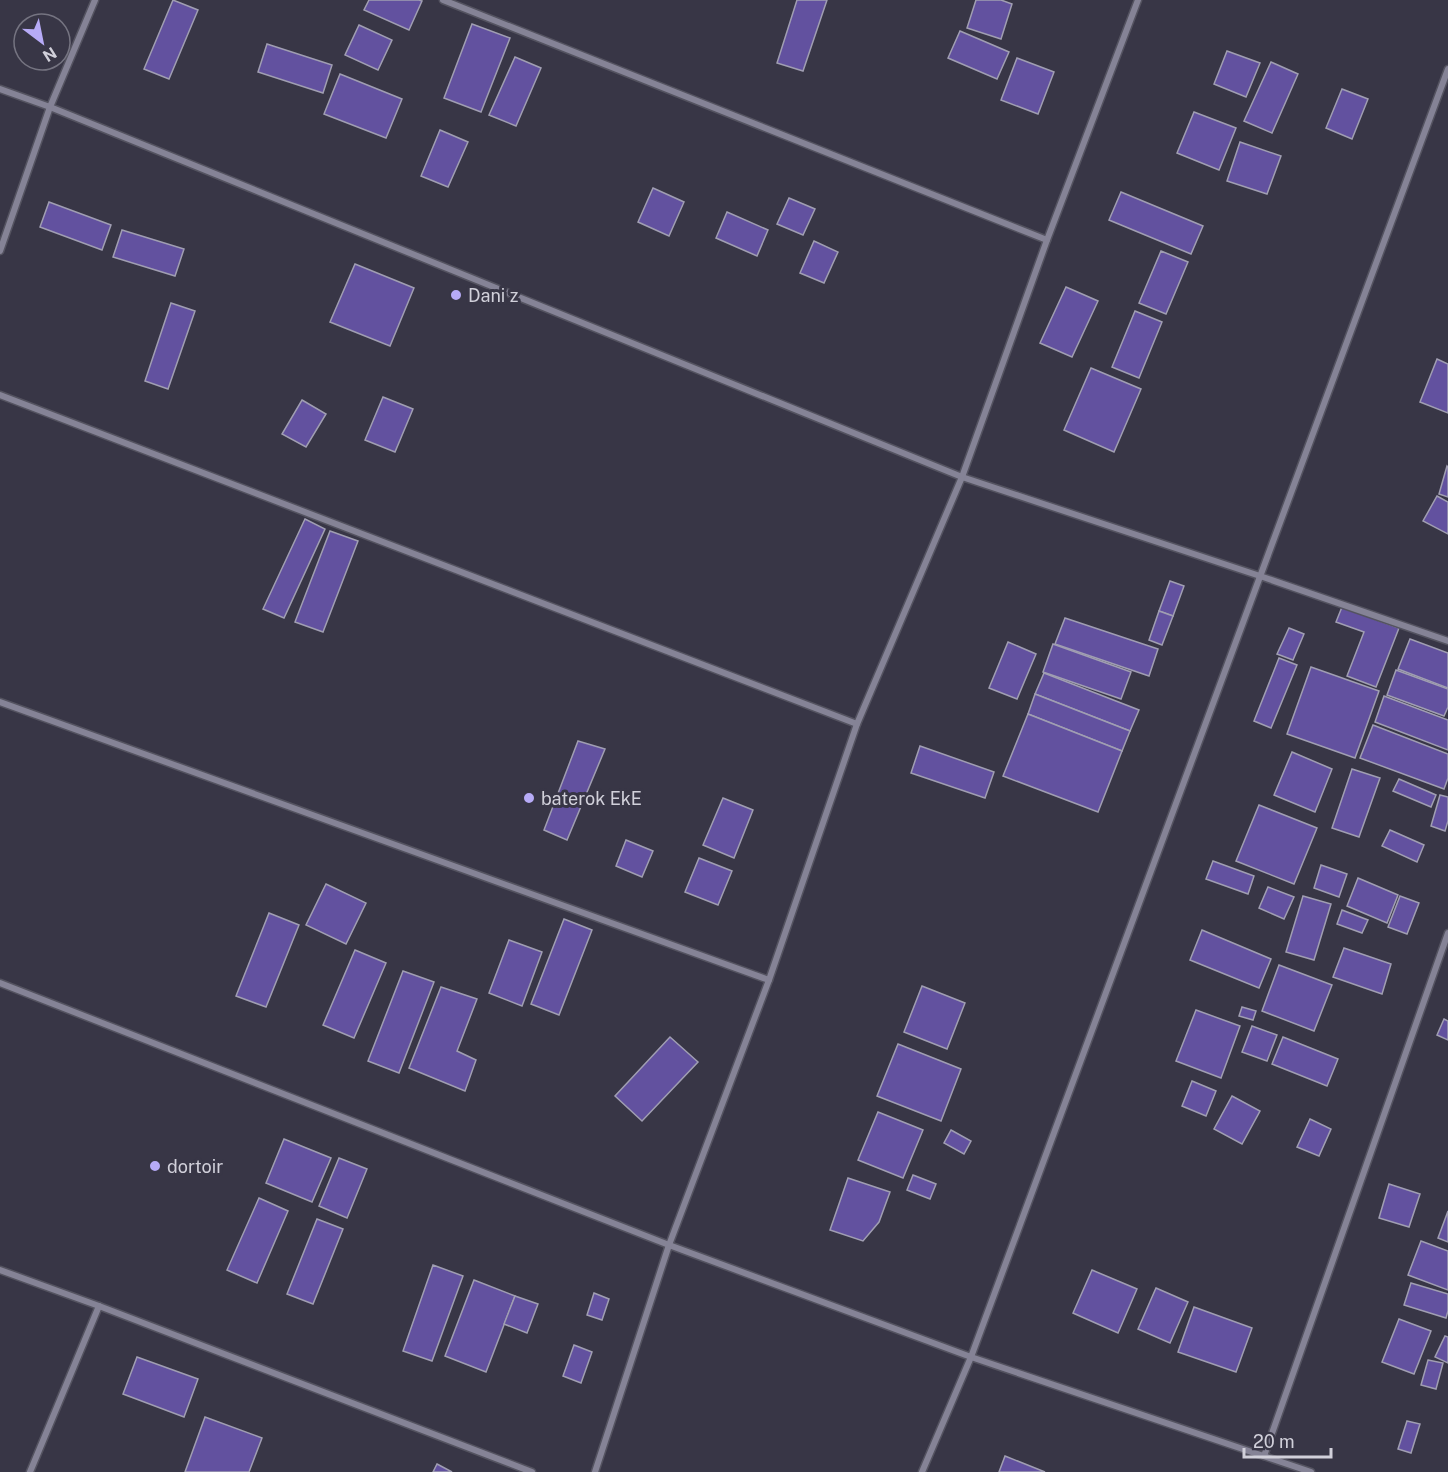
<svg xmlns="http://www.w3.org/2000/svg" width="1448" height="1472" viewBox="0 0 1448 1472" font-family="'Public Sans',sans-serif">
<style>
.building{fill:#62519f;stroke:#a09eb2;stroke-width:1.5}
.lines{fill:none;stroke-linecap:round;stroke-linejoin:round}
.minor-casing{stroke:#545360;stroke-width:9}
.minor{stroke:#858396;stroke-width:6}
.poi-dot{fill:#b7abf7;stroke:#383646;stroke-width:2}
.labels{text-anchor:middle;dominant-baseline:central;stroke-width:6;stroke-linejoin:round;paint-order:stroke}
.poi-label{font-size:18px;fill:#d1d0da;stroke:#383646;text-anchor:start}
</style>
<rect width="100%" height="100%" fill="#383646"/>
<g class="building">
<polygon points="173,0 198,10 169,79 144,69"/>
<polygon points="369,0 419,0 422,1 409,30 364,10"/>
<polygon points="797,0 827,0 803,71 777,63"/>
<polygon points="976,0 1001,0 1012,4 1001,39 967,28"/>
<polygon points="472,24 510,38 481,112 444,98"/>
<polygon points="359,25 392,40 378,70 345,55"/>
<polygon points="960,31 1009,52 997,79 948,58"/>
<polygon points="267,44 332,65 323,93 258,72"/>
<polygon points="1227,51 1260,63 1246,97 1214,84"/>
<polygon points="515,57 541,68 516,126 489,115"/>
<polygon points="1017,58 1054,72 1038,114 1001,100"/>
<polygon points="1271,62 1298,74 1272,133 1244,121"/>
<polygon points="340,74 402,99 386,138 324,114"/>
<polygon points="1342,89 1368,99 1352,139 1326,128"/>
<polygon points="1194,112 1236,128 1219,170 1177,153"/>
<polygon points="440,130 468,142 448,187 421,176"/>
<polygon points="1240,142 1281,156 1267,194 1227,181"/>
<polygon points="653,188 684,202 669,236 638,222"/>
<polygon points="1121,192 1203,226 1191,254 1109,220"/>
<polygon points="789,198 815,209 803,235 777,224"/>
<polygon points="49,202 111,225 102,250 40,227"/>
<polygon points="727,212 768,230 757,256 716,238"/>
<polygon points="122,230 184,249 175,276 113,257"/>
<polygon points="814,241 838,252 824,283 800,273"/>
<polygon points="1161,251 1188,262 1166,314 1139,303"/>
<polygon points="355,264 414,288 390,346 330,322"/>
<polygon points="1066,287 1098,301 1072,357 1040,343"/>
<polygon points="171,303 195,311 168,389 145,381"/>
<polygon points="1135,311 1162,322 1139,378 1112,367"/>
<polygon points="1437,359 1448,364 1448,413 1420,402"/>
<polygon points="1091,368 1141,389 1114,452 1064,430"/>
<polygon points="383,397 413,409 395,452 365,440"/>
<polygon points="302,400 326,414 306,447 282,434"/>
<polygon points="1447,466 1448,467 1448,497 1439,494"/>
<polygon points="1437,496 1448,502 1448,534 1423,521"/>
<polygon points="305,519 325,529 284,618 263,609"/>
<polygon points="330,531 358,541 323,632 295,622"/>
<polygon points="1170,581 1184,586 1173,616 1159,611"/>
<polygon points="1342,607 1399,628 1376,687 1347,676 1364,632 1336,622"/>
<polygon points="1159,611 1173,616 1162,645 1149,640"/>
<polygon points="1065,618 1158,649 1149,676 1055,644"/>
<polygon points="1289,628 1304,634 1293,660 1277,654"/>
<polygon points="1410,639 1448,653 1448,688 1398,669"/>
<polygon points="1008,642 1036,654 1017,699 989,688"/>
<polygon points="1053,644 1131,672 1121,699 1043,672"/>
<polygon points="1279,658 1297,665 1271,728 1254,721"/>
<polygon points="1311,667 1379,691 1355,758 1287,734"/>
<polygon points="1396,670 1448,689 1448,707 1444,716 1387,695"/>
<polygon points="1044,673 1139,710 1130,731 1035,694"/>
<polygon points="1035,694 1130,731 1122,751 1028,714"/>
<polygon points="1384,696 1448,720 1448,750 1375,722"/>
<polygon points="1028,714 1122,751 1098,812 1003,776"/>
<polygon points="1373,725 1448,754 1448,778 1444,789 1360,758"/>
<polygon points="578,741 605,749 567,840 544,830"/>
<polygon points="920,746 994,772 985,798 911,773"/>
<polygon points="1292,752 1332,769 1315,812 1274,795"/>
<polygon points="1352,769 1380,778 1359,837 1332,828"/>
<polygon points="1399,779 1436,795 1431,807 1393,791"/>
<polygon points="1440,795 1448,797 1448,821 1445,831 1431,826"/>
<polygon points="723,798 753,810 734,858 703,845"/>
<polygon points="1259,805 1317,828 1294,884 1236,861"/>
<polygon points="1390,830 1424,845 1417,862 1382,846"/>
<polygon points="626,840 653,851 642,877 616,866"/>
<polygon points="699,858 732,871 718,905 685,892"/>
<polygon points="1213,861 1254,876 1248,894 1206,879"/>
<polygon points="1321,865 1347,874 1339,897 1314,888"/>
<polygon points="1358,878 1398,895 1387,923 1347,906"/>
<polygon points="326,884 366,903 346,944 306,925"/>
<polygon points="1268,887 1294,897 1284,919 1259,908"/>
<polygon points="1303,896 1331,904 1314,960 1286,952"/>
<polygon points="1400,896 1419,903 1407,934 1388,927"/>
<polygon points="1342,910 1368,920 1362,933 1337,924"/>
<polygon points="269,913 299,925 266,1007 236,996"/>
<polygon points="564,919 592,930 559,1015 531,1004"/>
<polygon points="1202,930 1271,959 1259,988 1190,960"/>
<polygon points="509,940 542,952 522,1006 489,993"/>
<polygon points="1344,948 1391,964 1382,994 1333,977"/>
<polygon points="355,950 386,963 354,1038 323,1025"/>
<polygon points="1279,965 1332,985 1314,1031 1262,1011"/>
<polygon points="403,971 434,982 399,1073 368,1061"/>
<polygon points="922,986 965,1003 947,1049 904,1032"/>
<polygon points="441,987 477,999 457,1051 476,1060 465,1091 409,1068"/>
<polygon points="1242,1007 1256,1011 1253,1020 1239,1016"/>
<polygon points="1196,1010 1240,1026 1221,1078 1176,1061"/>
<polygon points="1444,1019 1448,1021 1448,1040 1437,1035"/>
<polygon points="1252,1026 1277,1035 1267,1061 1242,1052"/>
<polygon points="670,1037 698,1062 642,1121 615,1096"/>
<polygon points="1283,1037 1338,1059 1327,1086 1272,1064"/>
<polygon points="898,1044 961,1069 941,1121 877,1096"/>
<polygon points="1192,1081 1216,1091 1206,1116 1182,1106"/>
<polygon points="1232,1096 1260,1111 1242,1144 1214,1129"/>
<polygon points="878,1112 923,1130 903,1178 858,1160"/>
<polygon points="1310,1119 1331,1129 1319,1156 1297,1147"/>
<polygon points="951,1130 971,1141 964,1154 944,1143"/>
<polygon points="284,1139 331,1158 312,1202 266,1183"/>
<polygon points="339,1158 367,1169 347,1218 319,1206"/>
<polygon points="913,1175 936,1184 930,1199 907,1190"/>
<polygon points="848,1178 890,1192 879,1222 863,1241 830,1230"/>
<polygon points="1389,1184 1420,1194 1409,1227 1379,1218"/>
<polygon points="259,1198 288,1211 257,1283 227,1270"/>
<polygon points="1448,1211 1448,1242 1438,1238"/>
<polygon points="317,1219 343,1229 313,1304 287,1294"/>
<polygon points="1421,1241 1448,1251 1448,1290 1408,1275"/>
<polygon points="433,1265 463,1276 432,1361 403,1351"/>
<polygon points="1092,1270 1137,1289 1118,1333 1073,1313"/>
<polygon points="474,1280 515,1296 486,1372 445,1356"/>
<polygon points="1411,1283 1448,1294 1448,1311 1446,1318 1404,1305"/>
<polygon points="1156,1288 1188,1302 1170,1343 1138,1329"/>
<polygon points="594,1293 609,1299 602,1320 587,1315"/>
<polygon points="515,1296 538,1304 527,1333 504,1324"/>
<polygon points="1194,1307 1252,1328 1236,1372 1178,1352"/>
<polygon points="1399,1319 1431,1331 1414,1374 1382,1362"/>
<polygon points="1445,1336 1448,1337 1448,1363 1435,1357"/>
<polygon points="574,1345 592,1352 581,1383 563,1376"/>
<polygon points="137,1357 198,1379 184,1417 123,1394"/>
<polygon points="1428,1360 1443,1363 1436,1389 1421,1385"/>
<polygon points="205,1417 262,1438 249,1472 185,1472"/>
<polygon points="1407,1421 1420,1424 1411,1453 1398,1449"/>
<polygon points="1005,1456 1045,1472 999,1472"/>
<polygon points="437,1464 452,1472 433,1472"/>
</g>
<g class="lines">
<g class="minor-casing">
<g id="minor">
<polyline points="443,0 1047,240"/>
<polyline points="0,89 50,107 962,477 1260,576 1448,641"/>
<polyline points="0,251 50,107 95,0"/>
<polyline points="0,395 857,724"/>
<polyline points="0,702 769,980"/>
<polyline points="0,983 669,1245 971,1357 1311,1472"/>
<polyline points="0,1270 99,1306 532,1472"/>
<polyline points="1264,1456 1448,933"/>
<polyline points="30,1472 99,1306"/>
<polyline points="595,1472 669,1245 769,980 857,724 962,477 1047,240 1138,0"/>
<polyline points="922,1472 971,1357 1448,69"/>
</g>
</g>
<use href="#minor" class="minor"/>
</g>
<g class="poi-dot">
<circle cx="456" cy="295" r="6"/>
<circle cx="529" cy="798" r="6"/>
<circle cx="155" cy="1166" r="6"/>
</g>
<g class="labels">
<g class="poi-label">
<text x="468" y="295">Dani z</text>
<text x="541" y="798">baterok EkE</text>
<text x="167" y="1166">dortoir</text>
</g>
</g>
<g transform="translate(42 42) rotate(148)"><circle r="28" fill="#383646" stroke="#757481" stroke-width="1.5"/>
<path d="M0-4.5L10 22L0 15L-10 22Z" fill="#b7abf7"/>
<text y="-9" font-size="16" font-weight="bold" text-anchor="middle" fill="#d1d0da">N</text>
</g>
<path d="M1244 1448v9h87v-9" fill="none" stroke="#d1d0da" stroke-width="3"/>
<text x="1253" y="1448" font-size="18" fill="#d1d0da" stroke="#383646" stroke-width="4.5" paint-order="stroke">20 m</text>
</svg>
